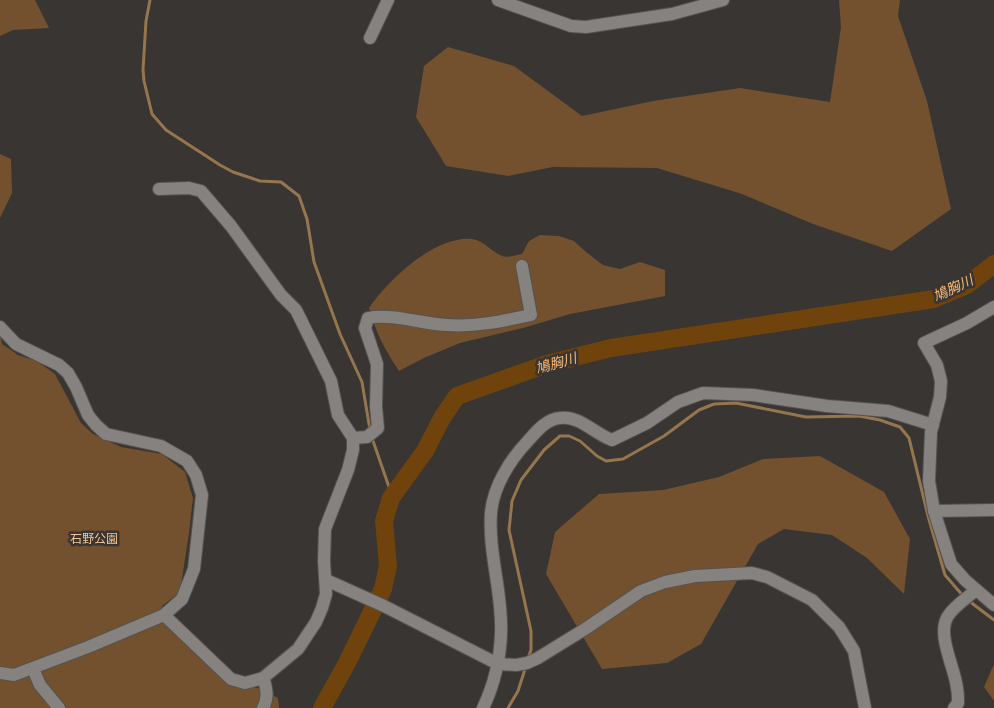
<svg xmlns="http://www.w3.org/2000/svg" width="994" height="708" viewBox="0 0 994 708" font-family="'DejaVu Sans','Noto Sans JP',sans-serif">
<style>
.green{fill:#73512e}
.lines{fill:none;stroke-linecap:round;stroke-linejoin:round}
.stream{stroke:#95764e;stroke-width:3}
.river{stroke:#6f430b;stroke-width:18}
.minor-casing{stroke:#55524f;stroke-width:14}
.minor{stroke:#86827f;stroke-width:12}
.labels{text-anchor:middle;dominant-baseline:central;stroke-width:5;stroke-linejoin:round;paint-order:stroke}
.park-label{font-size:12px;fill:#f7c595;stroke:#383532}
.water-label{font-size:14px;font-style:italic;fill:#fdba77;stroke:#383532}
</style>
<rect width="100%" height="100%" fill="#383532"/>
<g class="green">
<polygon points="0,0 35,0 49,28 13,30 0,36"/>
<polygon points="839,0 900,0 898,16 927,101 951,209 892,251 813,224 742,194 657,168 553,167 508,176 446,166 416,117 424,66 448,47 514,66 582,116 653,101 740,88 830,102 841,27"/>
<polygon points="0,154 11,159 12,193 0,218"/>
<path d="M540,235L559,236L574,241L586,252L603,265L620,269L640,262L665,270V296L570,314L523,328L460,343L424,358L399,371C385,350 376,333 369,308C389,279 434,236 472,239C483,240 492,252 502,256C507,258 516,255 522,254L529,241Z"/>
<polygon points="0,331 2,344 18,355 37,361 55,374 81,423 93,434 121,447 162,454 185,472 193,498 189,533 180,592 162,606 164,624 228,684 258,688 278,698 279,708 0,708"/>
<polygon points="820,456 884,492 910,539 904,594 867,558 832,535 784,529 758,544 701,644 667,663 602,669 546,574 555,532 599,494 663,490 719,477 763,459"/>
<polygon points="994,664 994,701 984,687"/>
</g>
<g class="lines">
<g class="stream">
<polyline points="150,0 146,21 143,70 144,81 152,114 166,130 220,165 233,172 260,181 281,182 299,196 307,219 314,262 340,334 362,382 370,430"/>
<polyline points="372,438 389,487 391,498"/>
<polyline points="969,601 994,620"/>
<polyline points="528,658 531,650 531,631 509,530 512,501 521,480 544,450 560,436 569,436 580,441 597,456 606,461 623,459 664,436 699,410 714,404 736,403 806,417 859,416 880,420 900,427 909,438 928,516 945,575 964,597"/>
<polyline points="508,708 518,691 526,666"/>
</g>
<polyline class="river" points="322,708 348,661 383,589 388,566 384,521 391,498 425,451 442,418 457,396 547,364 611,348 934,299 967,285 994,264"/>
<g class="minor-casing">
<g id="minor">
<polyline points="498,0 571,26 586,27 672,14 723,0"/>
<polyline points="370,38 388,0"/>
<polyline points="159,189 189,188 201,191 231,226 281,295 296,310 331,381 338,415 353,438 353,450 348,470 325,529 324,561 326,594 322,608 316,622 298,649 263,678 245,683 231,679 164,615"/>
<polyline points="994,307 967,323 924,343 937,365 941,381 940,397 931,432 929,481 934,511 951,564 965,580 994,605"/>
<polyline points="0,327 16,344 59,365 68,373 76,387 88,415 96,425 106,434 161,446 187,461 196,475 202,495 194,569 182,599 164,615 88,647 14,675 0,673"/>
<path d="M353,438L367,437L378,428L376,407L377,364L365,328L368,318C392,313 422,324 447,325C476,327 503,321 531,315L522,266"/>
<polyline points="934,511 994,510"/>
<polyline points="326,580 384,606 498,664 516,665 527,663 538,658 585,629 641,591 665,582 695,576 752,573 767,577 812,600 839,627 854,651 865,708"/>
<polyline points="33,669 40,685 59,708"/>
<path d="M263,708C269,698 267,688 263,678"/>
<path d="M483,708C494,685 500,660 501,634C503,594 488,553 491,513C493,487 510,460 527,442C536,432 546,419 560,418C579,415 595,434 612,440L647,423L678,402L703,393L753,395L827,406L888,411L933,425"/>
<path d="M954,708L958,703C958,698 958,693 957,688C955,668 936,634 948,616C954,606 967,598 976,590"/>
</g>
</g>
<use href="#minor" class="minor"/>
</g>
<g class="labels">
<g class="park-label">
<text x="94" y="539">石野公園</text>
</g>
<g class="water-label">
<text transform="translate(953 288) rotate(-25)">鳩胸川</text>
<text transform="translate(556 363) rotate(-16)">鳩胸川</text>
</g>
</g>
</svg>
